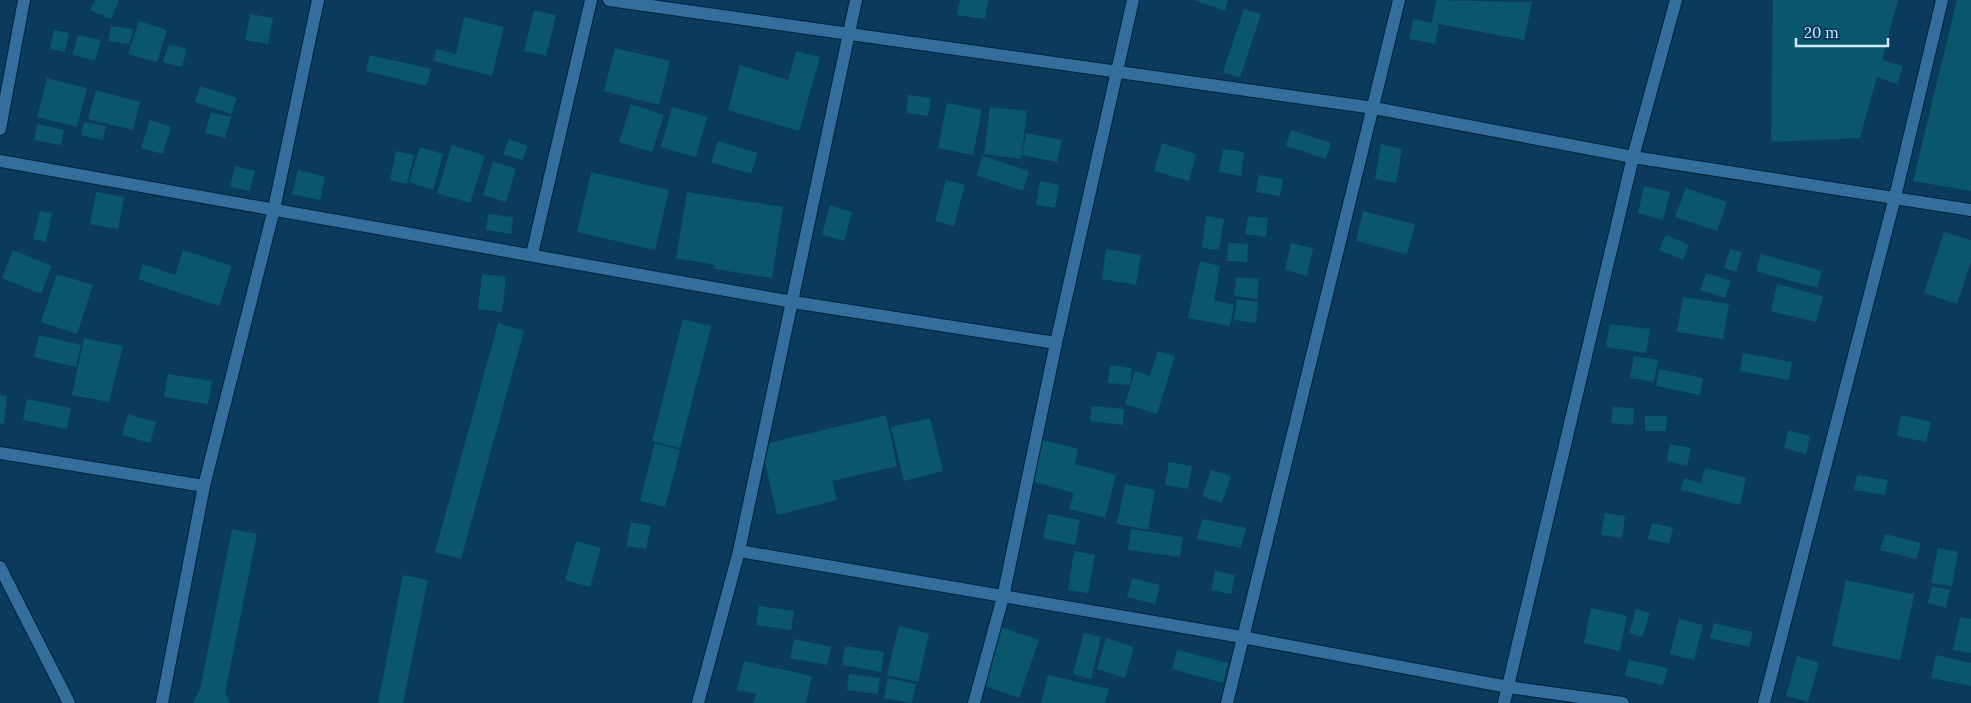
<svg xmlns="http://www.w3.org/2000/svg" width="1971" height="703" viewBox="0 0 1971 703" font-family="Lora,serif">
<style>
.building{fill:#09566d}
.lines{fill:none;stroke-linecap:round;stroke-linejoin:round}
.minor-casing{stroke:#022138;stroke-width:14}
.minor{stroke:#336e9d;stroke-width:12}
</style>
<rect width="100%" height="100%" fill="#0b3b5c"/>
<g class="building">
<polygon points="95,0 119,0 111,19 90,10"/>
<polygon points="960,0 988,0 985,19 957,15"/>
<polygon points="1194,0 1228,0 1225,11"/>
<polygon points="1436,0 1532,2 1524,40 1434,23 1439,25 1435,44 1409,39 1413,19 1432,23"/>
<polygon points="1773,0 1898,0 1882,60 1903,66 1897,84 1877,77 1860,138 1771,142"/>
<polygon points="1957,0 1971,0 1971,191 1913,181"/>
<polygon points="1244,9 1261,14 1240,78 1223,72"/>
<polygon points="534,10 556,15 546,56 524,51"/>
<polygon points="250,14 273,18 268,44 245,40"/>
<polygon points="464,17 504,27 492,76 434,61 436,49 456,54"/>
<polygon points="139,21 167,30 157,62 128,54"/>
<polygon points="111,26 133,29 130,44 108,41"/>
<polygon points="54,30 69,33 65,52 50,49"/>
<polygon points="78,35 101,40 95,60 72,55"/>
<polygon points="169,44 187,49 182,67 163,62"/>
<polygon points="615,48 670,61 659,105 604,91"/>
<polygon points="796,51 820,57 799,131 728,110 740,65 788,80"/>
<polygon points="370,55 431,69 426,86 366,71"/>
<polygon points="47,78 87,88 77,127 37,117"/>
<polygon points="200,86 237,98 231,114 195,102"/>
<polygon points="96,90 140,102 133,130 88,119"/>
<polygon points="908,95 931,98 928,116 906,113"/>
<polygon points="947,103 982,110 973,155 938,148"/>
<polygon points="631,104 664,115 652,152 619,142"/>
<polygon points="672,107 707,117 696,157 661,147"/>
<polygon points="990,107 1027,111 1021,159 984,154"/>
<polygon points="211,112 231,117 225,138 205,133"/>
<polygon points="150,120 171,127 163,154 141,148"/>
<polygon points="84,122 106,126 103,140 81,135"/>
<polygon points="37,124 64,130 61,145 34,140"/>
<polygon points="1291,130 1331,143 1326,159 1286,146"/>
<polygon points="1026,133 1062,140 1057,162 1022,155"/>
<polygon points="509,139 528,146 522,160 503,154"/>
<polygon points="718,141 758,153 751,174 711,162"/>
<polygon points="1162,143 1196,154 1189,181 1154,171"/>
<polygon points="1381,144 1402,149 1396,183 1375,179"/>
<polygon points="452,145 485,156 470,203 437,193"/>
<polygon points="420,147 443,154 433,190 409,182"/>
<polygon points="1223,149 1244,152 1241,176 1219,172"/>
<polygon points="396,151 414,155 407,184 390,180"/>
<polygon points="983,156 1029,171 1023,191 976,175"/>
<polygon points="493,161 516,169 506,202 483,195"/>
<polygon points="235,166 255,171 250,191 230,187"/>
<polygon points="298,170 325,177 320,200 292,194"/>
<polygon points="591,172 669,190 655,250 577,232"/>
<polygon points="1259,175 1283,179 1280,196 1256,192"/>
<polygon points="946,180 965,185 954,226 935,221"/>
<polygon points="1040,181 1059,185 1055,208 1036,205"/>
<polygon points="1644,186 1670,192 1663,220 1638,213"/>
<polygon points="1686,188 1727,202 1717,231 1675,217"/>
<polygon points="96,192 124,197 118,229 90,224"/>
<polygon points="687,192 783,207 772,278 714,269 715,265 676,258"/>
<polygon points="830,205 852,212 844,241 822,235"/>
<polygon points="40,211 52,213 46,242 33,239"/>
<polygon points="1363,211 1415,224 1407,254 1356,241"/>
<polygon points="488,214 513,217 511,234 486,230"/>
<polygon points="1206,216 1224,219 1219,250 1202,248"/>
<polygon points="1248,216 1268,218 1266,237 1245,234"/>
<polygon points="1944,232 1971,240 1971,261 1957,304 1924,293"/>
<polygon points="1666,235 1689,245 1683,260 1659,250"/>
<polygon points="1228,243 1248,244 1247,262 1227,261"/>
<polygon points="1291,243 1313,248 1307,276 1285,270"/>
<polygon points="1106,249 1141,255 1136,285 1102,279"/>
<polygon points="1730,249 1742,252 1736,272 1724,268"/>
<polygon points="13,250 52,266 41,294 2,278"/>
<polygon points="183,250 232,266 219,306 138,279 143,264 175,275"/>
<polygon points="1761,254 1822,271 1817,288 1756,271"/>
<polygon points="1200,261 1220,266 1214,300 1234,305 1230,326 1188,318"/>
<polygon points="1706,273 1731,281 1725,298 1700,290"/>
<polygon points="57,274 93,285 77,334 41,322"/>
<polygon points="482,274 506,277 502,312 478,309"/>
<polygon points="1236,277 1259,279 1257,299 1234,296"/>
<polygon points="1777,284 1823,296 1816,322 1771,311"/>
<polygon points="1683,297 1729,304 1723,339 1677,332"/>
<polygon points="1237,299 1258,302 1256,323 1234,320"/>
<polygon points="683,319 711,326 680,448 652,441"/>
<polygon points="498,323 524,331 461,559 435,552"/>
<polygon points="1610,324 1650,329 1646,353 1606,347"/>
<polygon points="39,335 81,345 76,367 34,357"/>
<polygon points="84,338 123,346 109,402 72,395"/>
<polygon points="1158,351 1175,356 1157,414 1125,404 1135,371 1150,376"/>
<polygon points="1743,353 1792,362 1789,380 1740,371"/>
<polygon points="1634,356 1658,360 1654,382 1630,378"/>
<polygon points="1110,365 1132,368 1130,385 1108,383"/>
<polygon points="1659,369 1703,378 1700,395 1656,386"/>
<polygon points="168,374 212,381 208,404 164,397"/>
<polygon points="0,395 7,396 4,424 0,423"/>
<polygon points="27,399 71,408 67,429 23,420"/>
<polygon points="1092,406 1124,409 1123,425 1090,421"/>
<polygon points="1613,407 1634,408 1633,425 1611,423"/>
<polygon points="128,414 156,422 150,443 122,435"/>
<polygon points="886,415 897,466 832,481 837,500 777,515 761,445"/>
<polygon points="1901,415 1931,422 1926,442 1897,436"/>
<polygon points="1645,416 1667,416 1666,431 1645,431"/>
<polygon points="930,418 943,471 904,481 891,427"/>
<polygon points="1788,430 1810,436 1806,454 1784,448"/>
<polygon points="1042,440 1078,449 1075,464 1116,475 1105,518 1069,509 1074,493 1031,481"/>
<polygon points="655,443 680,450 665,507 640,501"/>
<polygon points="1670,444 1691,448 1687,466 1667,461"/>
<polygon points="1169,462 1192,466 1188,489 1165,485"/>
<polygon points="1705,468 1746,478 1740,505 1681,490 1684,478 1701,483"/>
<polygon points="1211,470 1231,476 1222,503 1202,496"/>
<polygon points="1857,475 1888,480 1885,495 1854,490"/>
<polygon points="1125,484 1155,490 1148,530 1117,524"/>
<polygon points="1605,513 1625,516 1622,538 1601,535"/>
<polygon points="1048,514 1080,520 1075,545 1043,538"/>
<polygon points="1202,519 1246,528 1241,548 1197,539"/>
<polygon points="631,522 651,526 646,549 626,546"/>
<polygon points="1652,523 1673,528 1669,544 1648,539"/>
<polygon points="232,529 257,534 225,693 230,703 193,703 200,689"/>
<polygon points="1131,529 1183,537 1180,557 1128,550"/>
<polygon points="1885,534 1921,543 1916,559 1880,550"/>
<polygon points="576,541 601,548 590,587 565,580"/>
<polygon points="1938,548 1958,552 1952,586 1931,583"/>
<polygon points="1074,551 1095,555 1088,593 1068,590"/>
<polygon points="1215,571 1235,575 1231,594 1211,590"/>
<polygon points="403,575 428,580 403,703 378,703"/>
<polygon points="1132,578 1160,585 1155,604 1127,597"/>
<polygon points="1846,580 1912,594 1915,591 1900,660 1832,646"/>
<polygon points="1932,586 1950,590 1946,608 1928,603"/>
<polygon points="759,606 794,611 791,630 756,625"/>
<polygon points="1591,608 1627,616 1620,651 1584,643"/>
<polygon points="1636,609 1650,613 1642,637 1629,633"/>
<polygon points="1960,617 1971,619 1971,653 1953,650"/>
<polygon points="1679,619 1703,625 1694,660 1670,654"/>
<polygon points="1714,623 1753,632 1749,647 1710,638"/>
<polygon points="899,626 929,634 918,682 887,675"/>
<polygon points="1001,627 1039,640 1019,698 982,685"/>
<polygon points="1084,633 1101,637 1091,679 1073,674"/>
<polygon points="1106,638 1134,647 1125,678 1097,669"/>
<polygon points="794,639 831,647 827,665 790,658"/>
<polygon points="845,646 884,652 881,672 842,665"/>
<polygon points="1177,650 1228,663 1223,683 1172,669"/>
<polygon points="1936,655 1971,663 1971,686 1931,678"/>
<polygon points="1797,656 1819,663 1808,702 1786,696"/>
<polygon points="1629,660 1668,668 1663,685 1625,676"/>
<polygon points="744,661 812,676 806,703 753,703 756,694 737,690"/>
<polygon points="849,674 880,678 878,694 847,690"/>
<polygon points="1048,675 1109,689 1105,703 1041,703"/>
<polygon points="888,678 916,684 912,703 884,698"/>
</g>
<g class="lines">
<g class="minor-casing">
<g id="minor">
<polyline points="609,0 1374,108 1633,157 1971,210"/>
<polyline points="0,129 24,0"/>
<polyline points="0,161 793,302 1056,343"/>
<polyline points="532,254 591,0"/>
<polyline points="0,453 204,486"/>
<polyline points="739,551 1242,637 1508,687 1623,703"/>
<polyline points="0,567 69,703"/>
<polyline points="162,703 204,486 274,209 318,0"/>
<polyline points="698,703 739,551 856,0"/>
<polyline points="974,703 1003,597 1056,343 1133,0"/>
<polyline points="1227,703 1399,0"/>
<polyline points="1504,703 1633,157 1676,0"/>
<polyline points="1764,703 1895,197 1942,0"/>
</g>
</g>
<use href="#minor" class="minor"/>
</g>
<path d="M1796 38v8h92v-8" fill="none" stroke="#d1e9fe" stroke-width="2.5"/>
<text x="1804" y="38" font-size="15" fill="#d1e9fe" stroke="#0b3b5c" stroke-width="4" paint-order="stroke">20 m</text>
</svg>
